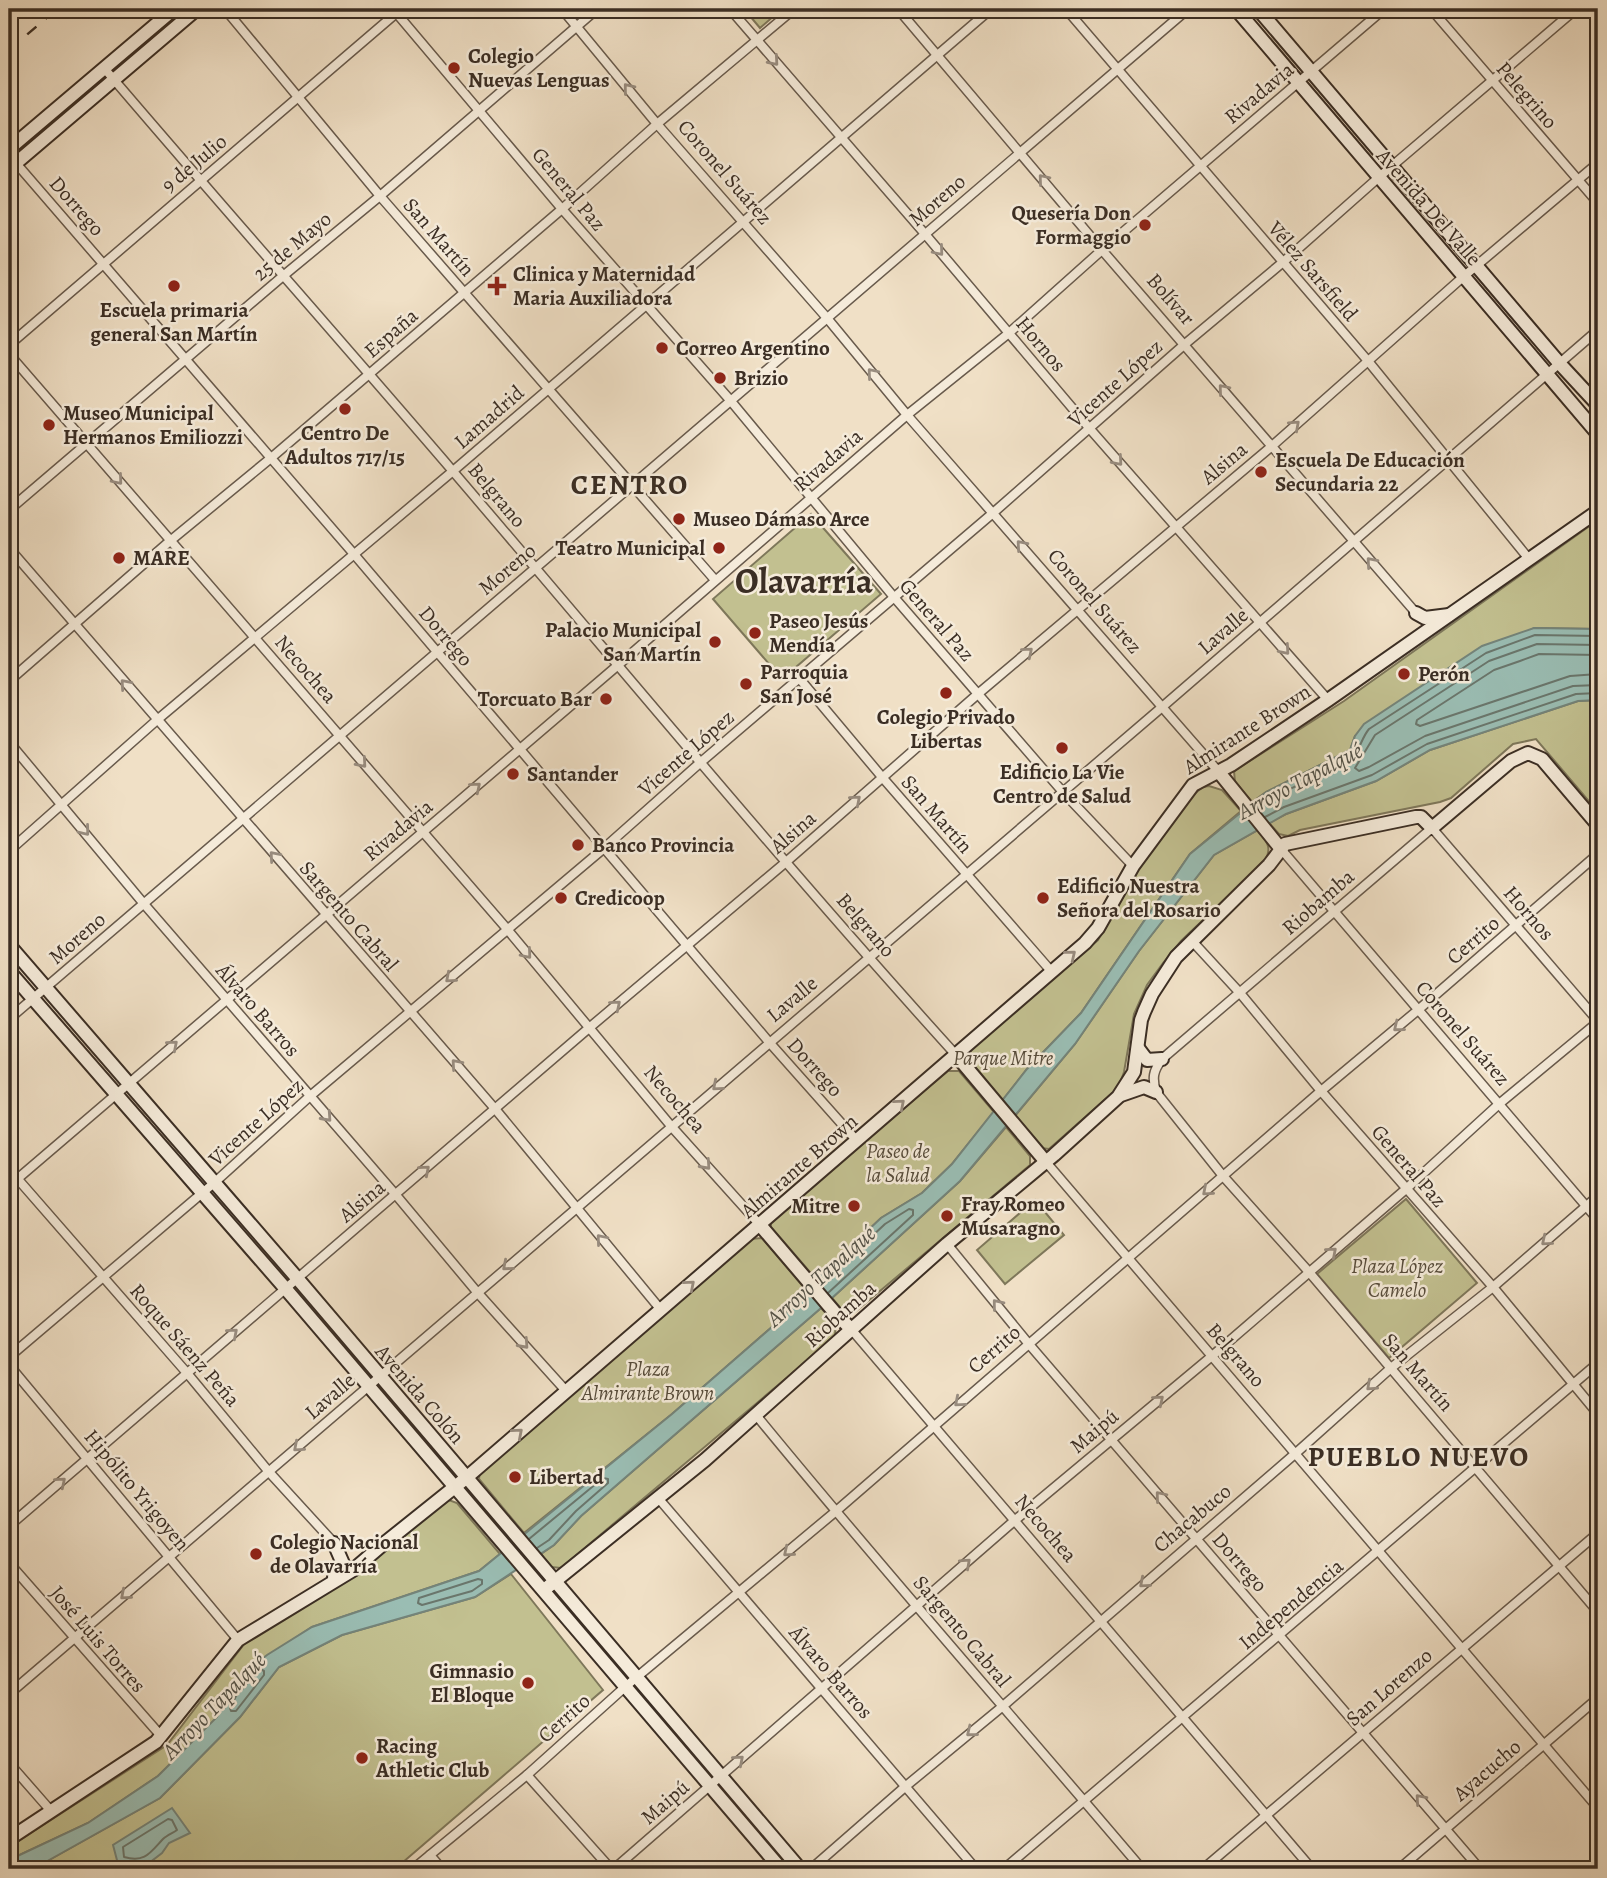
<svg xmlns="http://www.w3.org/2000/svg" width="1607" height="1878" viewBox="0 0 1607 1878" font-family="Alegreya,serif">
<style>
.green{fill:#c2c090;stroke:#7e775a;stroke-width:2}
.water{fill:#9abdb3;stroke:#74847a;stroke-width:2}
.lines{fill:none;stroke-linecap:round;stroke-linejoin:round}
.shore{stroke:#6a766c;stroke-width:2}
.street-casing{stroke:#685a4c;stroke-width:11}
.secondary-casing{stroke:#3b2e24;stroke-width:16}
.street{stroke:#f5ebda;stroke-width:8}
.secondary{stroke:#f5ebda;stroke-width:12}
.rail{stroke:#3b2e24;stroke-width:2.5;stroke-dasharray:12 12;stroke-linecap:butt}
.oneway{stroke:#988c7f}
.poi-dot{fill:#8f2418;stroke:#f5ebda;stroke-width:2.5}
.labels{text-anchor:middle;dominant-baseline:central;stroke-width:5;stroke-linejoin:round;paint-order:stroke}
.poi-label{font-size:21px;font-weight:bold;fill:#3b2e24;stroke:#f5ebda;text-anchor:start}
.street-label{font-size:21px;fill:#3b2e24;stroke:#f5ebda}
.park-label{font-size:21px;font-style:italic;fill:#564b3a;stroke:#f5ebda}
.water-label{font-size:23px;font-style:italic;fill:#535248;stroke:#f5ebda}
.district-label{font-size:28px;font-weight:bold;letter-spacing:2px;fill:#3b2e24;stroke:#f5ebda}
.town-label{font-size:35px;font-weight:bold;fill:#3b2e24;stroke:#f5ebda}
</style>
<rect width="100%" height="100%" fill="#f0e0c6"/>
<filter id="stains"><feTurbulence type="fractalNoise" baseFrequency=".00286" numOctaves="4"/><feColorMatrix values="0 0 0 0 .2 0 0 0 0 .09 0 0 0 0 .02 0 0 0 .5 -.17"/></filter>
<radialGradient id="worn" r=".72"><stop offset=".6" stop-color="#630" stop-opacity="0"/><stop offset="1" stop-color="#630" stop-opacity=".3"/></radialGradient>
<g class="green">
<polygon points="744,9 782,9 760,28"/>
<polygon points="811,514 881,594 782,679 713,599"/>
<polygon points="1598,520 1598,629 1534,628 1355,736 1350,750 1266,792 1252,802 1235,782 1234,771 1344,701"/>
<polygon points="1598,700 1598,812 1536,739 1513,744 1451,798 1440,802 1300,830 1288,836 1279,834 1269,823 1286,814 1376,781 1430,750 1578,701"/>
<polygon points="1209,786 1222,790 1241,811 1190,854 1081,1013 1027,1069 1002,1101 969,1060 971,1048 1098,940 1134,876 1189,798 1203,787"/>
<path d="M1258,830C1267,842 1273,848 1264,862L1181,941L1163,963L1147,985L1134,1014L1124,1072L1118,1088L1049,1149L1041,1148L1015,1116L1075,1044L1139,951L1214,855Z"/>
<polygon points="948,1071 959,1071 994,1112 952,1164 922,1193 881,1218 816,1279 771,1227 771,1220"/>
<polygon points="1006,1127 1030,1156 1030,1165 855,1312 844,1312 832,1298 960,1181"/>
<polygon points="1406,1199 1477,1283 1389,1358 1317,1274"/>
<polygon points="1035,1200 1064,1235 1005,1284 977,1250"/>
<polygon points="762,1238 806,1290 780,1320 672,1414 524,1533 479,1479 480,1471 750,1239"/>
<path d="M821,1308C830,1318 839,1325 834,1338L561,1568L551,1567L541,1554L554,1545L581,1516Z"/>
<polygon points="446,1499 457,1503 500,1554 479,1571 312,1627 250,1668 229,1692 218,1717 158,1776 88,1823 9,1860 9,1847 167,1745 245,1643 308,1602"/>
<polygon points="511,1574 603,1690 395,1869 33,1869 160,1798 240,1717 279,1667 342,1635 475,1597"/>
</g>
<g class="water">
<polygon points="1534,628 1598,629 1598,700 1578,701 1430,750 1376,781 1286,814 1214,855 1139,951 1075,1044 960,1181 821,1308 581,1516 554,1545 475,1597 342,1635 279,1667 240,1717 160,1798 33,1869 9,1869 9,1860 88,1823 158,1776 217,1717 229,1692 250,1668 267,1655 312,1627 479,1571 672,1414 780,1320 816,1279 881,1218 922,1193 952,1164 1027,1069 1081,1013 1190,854 1266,792 1350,750 1355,736 1364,724 1482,646"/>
<polygon points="172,1808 190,1833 169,1843 162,1853 149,1863 136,1866 118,1864 113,1845"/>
</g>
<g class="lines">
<g class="shore">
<polyline points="1598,645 1537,644 1489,661 1375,735 1355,768 1359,771 1369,767 1425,736 1573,686 1598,685"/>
<polyline points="1598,655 1539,654 1520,661 1494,670 1417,720 1416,724 1420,726 1570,676 1598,674"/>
<path d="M1257,807C1274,794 1350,763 1356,753C1361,745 1363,736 1369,729L1486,653L1535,635L1598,636"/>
<polyline points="1265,817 1284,807 1372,775 1427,744 1576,694 1598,693"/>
<polyline points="821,1284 885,1224 909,1209 913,1210 913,1215 828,1293"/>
<polyline points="529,1539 603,1478 608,1479 608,1483 576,1511 549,1540 537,1548"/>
<polygon points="478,1579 482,1580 482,1584 472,1591 422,1605 418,1603 419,1598"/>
<polygon points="260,1669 264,1671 264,1675 236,1711 231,1711 230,1708 236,1696"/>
<path d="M168,1819L172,1820L177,1830C173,1833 167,1835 163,1839C150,1853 145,1863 124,1857L123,1847Z"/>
</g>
<g class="street-casing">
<g id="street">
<polyline points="225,9 380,196 715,580"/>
<polyline points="393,9 562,209 730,400 893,596 1062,791 1133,866"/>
<polyline points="562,9 657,124 827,318 907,415 1218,771"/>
<polyline points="730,9 925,234 1090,429 1328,700"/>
<polyline points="898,9 1102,250 1416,613"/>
<polyline points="1066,9 1368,361 1529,559"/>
<polyline points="1431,9 1598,203"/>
<polyline points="1597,9 1598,10"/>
<path d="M104,68C219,203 336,335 451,469C619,665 783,864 956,1055"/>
<polyline points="9,155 353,553 769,1042 857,1141"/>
<polyline points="9,345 401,9"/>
<polyline points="9,354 507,929 671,1126 760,1225"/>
<polyline points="9,510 283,276 380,196 597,9"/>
<polyline points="9,548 496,1110 661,1310"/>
<polyline points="799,678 882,777 1051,971"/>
<polyline points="9,681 170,541 271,458 562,209 657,124 794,9"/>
<polyline points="9,742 144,904 396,1195 477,1292 567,1392"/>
<polyline points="1281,849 1598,1220"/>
<polyline points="9,851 157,720 453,471 991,9"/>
<polyline points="1193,942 1240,993 1321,1091 1493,1287 1598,1414"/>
<polyline points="9,1019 1188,9"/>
<path d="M1598,1021L1432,828L1162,1059C1153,1071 1152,1078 1156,1092L1223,1176L1309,1272L1598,1612"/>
<polyline points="1046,1162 1598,1808"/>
<polyline points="9,1169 187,1373 269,1472 334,1543"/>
<polyline points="9,1186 617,666 907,415 1009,333 1102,250 1384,9"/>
<polyline points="947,1244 1028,1343 1480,1869"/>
<polyline points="851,1329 1312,1869"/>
<polyline points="9,1357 214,1183 309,1097 603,849 701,762 993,513 1185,344 1282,263 1378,178 1576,9"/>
<polyline points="9,1365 238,1640"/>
<path d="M756,1415C882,1569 1014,1718 1142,1869"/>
<polyline points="659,1499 976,1869"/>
<polyline points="9,1526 589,1028 786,862 979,693 1272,446 1463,277 1598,163"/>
<polyline points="9,1563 162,1737"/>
<polyline points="9,1694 1161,708 1598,330"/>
<polyline points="9,1763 51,1811"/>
<polyline points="527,1775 611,1869"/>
<polyline points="430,1855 442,1869"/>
<polyline points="413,1869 527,1775 625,1687 835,1512 1321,1091 1418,1010 1598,854"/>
<polyline points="614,1869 1014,1521 1212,1356 1406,1189 1499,1104 1598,1022"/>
<polyline points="811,1869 906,1786 1003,1706 1296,1453 1391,1368 1493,1287 1598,1196"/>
<polyline points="1004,1869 1598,1363"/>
<polyline points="1203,1869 1598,1533"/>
<polyline points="1399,1869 1598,1698"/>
</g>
</g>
<g class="secondary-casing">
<g id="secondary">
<polyline points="1236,9 1598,434"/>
<polyline points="1258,9 1560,364 1598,405"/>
<polyline points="9,149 174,9"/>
<polyline points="9,169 197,9"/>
<polyline points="1416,613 1425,618 1449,615"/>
<polyline points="1218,771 1281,849"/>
<polyline points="9,945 297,1278 800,1869"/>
<polyline points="9,971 285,1288 781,1869"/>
<polyline points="1138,1048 1147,1060 1162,1059"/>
<polyline points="956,1055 1046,1162"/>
<polyline points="1121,1095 1144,1087 1156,1092"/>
<polyline points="760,1225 836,1314 851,1329"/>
<polyline points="334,1577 341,1572 344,1566 334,1543"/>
<polyline points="544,1590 705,1460 947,1244 1054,1155 1118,1097 1134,1072 1141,1020 1144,1012 1152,994 1176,957 1269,865 1285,844 1416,817 1421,817 1432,828 1511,761 1528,753 1542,759 1598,825"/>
<polyline points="9,1839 156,1742 238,1640 353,1570 381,1546 466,1478 1085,943 1098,928 1133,866 1193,785 1231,765 1328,700 1598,511"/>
<polyline points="1596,1869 1598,1868"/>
</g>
</g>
<use href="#street" class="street"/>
<use href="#secondary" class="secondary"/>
<polyline class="rail" points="9,50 57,9"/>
</g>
<defs><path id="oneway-chevron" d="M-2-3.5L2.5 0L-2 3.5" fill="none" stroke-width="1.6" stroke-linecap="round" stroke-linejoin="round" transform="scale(1.75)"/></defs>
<g class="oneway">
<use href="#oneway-chevron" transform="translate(774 61) rotate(49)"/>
<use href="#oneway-chevron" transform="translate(628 88) rotate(-129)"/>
<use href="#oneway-chevron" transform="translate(1043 179) rotate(-130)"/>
<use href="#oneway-chevron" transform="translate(939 251) rotate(50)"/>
<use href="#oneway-chevron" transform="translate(872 373) rotate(-130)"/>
<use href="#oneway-chevron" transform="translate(1223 389) rotate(-130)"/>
<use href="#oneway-chevron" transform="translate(1295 425) rotate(-42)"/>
<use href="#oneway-chevron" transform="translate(1118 461) rotate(49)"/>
<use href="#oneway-chevron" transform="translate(118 480) rotate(50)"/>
<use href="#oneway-chevron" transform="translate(1021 545) rotate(-131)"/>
<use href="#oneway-chevron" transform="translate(1371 562) rotate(-131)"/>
<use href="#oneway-chevron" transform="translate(1285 650) rotate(49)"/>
<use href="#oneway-chevron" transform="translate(1028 652) rotate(-40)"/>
<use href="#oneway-chevron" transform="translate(125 684) rotate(-131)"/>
<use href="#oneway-chevron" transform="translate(362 763) rotate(49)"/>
<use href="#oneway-chevron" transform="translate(476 787) rotate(-40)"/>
<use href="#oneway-chevron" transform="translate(856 800) rotate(-41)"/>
<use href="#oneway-chevron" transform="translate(85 831) rotate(51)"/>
<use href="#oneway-chevron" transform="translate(274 856) rotate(-131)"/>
<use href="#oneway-chevron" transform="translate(527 954) rotate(50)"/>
<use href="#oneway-chevron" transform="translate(1071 955) rotate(-39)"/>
<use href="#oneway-chevron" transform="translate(450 978) rotate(139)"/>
<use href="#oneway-chevron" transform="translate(616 1005) rotate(-40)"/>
<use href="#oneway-chevron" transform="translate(1398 1027) rotate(141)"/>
<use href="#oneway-chevron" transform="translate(173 1045) rotate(-41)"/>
<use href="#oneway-chevron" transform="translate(456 1064) rotate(-131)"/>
<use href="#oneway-chevron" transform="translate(717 1086) rotate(139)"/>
<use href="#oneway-chevron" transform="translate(900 1104) rotate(-41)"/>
<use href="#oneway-chevron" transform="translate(327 1117) rotate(48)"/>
<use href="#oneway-chevron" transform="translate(706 1165) rotate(48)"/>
<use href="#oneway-chevron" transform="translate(425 1170) rotate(-41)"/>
<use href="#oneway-chevron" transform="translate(1207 1191) rotate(139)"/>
<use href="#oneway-chevron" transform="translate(601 1239) rotate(-130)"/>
<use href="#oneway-chevron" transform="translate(1546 1241) rotate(140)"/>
<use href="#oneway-chevron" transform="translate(1332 1252) rotate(-41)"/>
<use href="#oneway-chevron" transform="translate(507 1266) rotate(139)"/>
<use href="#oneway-chevron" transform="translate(690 1285) rotate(-41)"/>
<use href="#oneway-chevron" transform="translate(997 1304) rotate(-129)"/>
<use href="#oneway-chevron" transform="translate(233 1333) rotate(-41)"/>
<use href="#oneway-chevron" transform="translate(524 1344) rotate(48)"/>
<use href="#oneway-chevron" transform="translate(1371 1386) rotate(138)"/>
<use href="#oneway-chevron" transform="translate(1159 1400) rotate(-40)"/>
<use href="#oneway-chevron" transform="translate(959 1402) rotate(139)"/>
<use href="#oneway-chevron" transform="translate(518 1433) rotate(-41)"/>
<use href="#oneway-chevron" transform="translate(298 1447) rotate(139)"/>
<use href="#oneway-chevron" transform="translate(61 1482) rotate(-40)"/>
<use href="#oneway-chevron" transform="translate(1160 1496) rotate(-130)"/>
<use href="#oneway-chevron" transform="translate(788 1552) rotate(140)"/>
<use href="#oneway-chevron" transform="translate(966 1563) rotate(-42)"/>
<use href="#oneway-chevron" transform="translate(1144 1583) rotate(139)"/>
<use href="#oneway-chevron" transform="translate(125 1595) rotate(139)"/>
<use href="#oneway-chevron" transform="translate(971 1732) rotate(141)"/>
<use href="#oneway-chevron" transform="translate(739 1760) rotate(-41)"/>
<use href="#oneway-chevron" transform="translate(1420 1799) rotate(-131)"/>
</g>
<g class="poi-dot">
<circle cx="454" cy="68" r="7"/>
<circle cx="1145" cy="225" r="7"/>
<circle cx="174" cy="286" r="7"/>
<path d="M493.5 275.5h7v7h7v7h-7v7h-7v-7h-7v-7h7z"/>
<circle cx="662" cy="348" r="7"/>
<circle cx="720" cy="378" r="7"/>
<circle cx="345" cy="409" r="7"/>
<circle cx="49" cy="425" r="7"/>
<circle cx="1261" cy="472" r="7"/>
<circle cx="679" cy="519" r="7"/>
<circle cx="719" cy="548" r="7"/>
<circle cx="119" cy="558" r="7"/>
<circle cx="755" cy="633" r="7"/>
<circle cx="715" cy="642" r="7"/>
<circle cx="1404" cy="674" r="7"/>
<circle cx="746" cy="684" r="7"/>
<circle cx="946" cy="693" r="7"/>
<circle cx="606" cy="699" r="7"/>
<circle cx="1062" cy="748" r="7"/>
<circle cx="513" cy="774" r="7"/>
<circle cx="578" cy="845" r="7"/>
<circle cx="561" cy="898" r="7"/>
<circle cx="1043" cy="898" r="7"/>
<circle cx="854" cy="1206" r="7"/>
<circle cx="947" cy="1216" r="7"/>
<circle cx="515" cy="1477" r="7"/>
<circle cx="256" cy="1554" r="7"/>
<circle cx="528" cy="1683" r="7"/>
<circle cx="362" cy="1758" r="7"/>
</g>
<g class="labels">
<g class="poi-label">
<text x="468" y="56">Colegio<tspan x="468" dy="24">Nuevas Lenguas</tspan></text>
<text x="1131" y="213" text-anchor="end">Quesería Don<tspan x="1131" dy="24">Formaggio</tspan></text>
<text x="513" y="274">Clinica y Maternidad<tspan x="513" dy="24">Maria Auxiliadora</tspan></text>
<text x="174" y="310" text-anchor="middle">Escuela primaria<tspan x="174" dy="24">general San Martín</tspan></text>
<text x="676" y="348">Correo Argentino</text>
<text x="734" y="378">Brizio</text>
<text x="63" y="413">Museo Municipal<tspan x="63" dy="24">Hermanos Emiliozzi</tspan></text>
<text x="345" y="433" text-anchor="middle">Centro De<tspan x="345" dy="24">Adultos 717/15</tspan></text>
<text x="1275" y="460">Escuela De Educación<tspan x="1275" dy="24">Secundaria 22</tspan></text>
<text x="693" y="519">Museo Dámaso Arce</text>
<text x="705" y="548" text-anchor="end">Teatro Municipal</text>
<text x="133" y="558">MARE</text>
<text x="769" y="621">Paseo Jesús<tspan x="769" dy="24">Mendía</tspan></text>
<text x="701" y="630" text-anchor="end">Palacio Municipal<tspan x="701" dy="24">San Martín</tspan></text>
<text x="760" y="672">Parroquia<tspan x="760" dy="24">San José</tspan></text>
<text x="1418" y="674">Perón</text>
<text x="592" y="699" text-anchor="end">Torcuato Bar</text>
<text x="946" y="717" text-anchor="middle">Colegio Privado<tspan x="946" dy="24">Libertas</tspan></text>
<text x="1062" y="772" text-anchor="middle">Edificio La Vie<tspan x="1062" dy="24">Centro de Salud</tspan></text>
<text x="527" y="774">Santander</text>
<text x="592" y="845">Banco Provincia</text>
<text x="1057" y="886">Edificio Nuestra<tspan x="1057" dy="24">Señora del Rosario</tspan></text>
<text x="575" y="898">Credicoop</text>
<text x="961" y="1204">Fray Romeo<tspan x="961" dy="24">Musaragno</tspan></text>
<text x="840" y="1206" text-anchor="end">Mitre</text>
<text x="529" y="1477">Libertad</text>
<text x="270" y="1542">Colegio Nacional<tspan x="270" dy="24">de Olavarría</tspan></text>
<text x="514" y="1671" text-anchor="end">Gimnasio<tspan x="514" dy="24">El Bloque</tspan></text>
<text x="376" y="1746">Racing<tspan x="376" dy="24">Athletic Club</tspan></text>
</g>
<g class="street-label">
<text transform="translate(1259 93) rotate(-40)">Rivadavia</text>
<text transform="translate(1527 95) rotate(49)">Pelegrino</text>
<text transform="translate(194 163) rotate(-40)">9 de Julio</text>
<text transform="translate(725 172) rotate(49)">Coronel Suárez</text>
<text transform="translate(569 189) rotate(50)">General Paz</text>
<text transform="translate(937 200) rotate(-41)">Moreno</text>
<text transform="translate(77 206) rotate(49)">Dorrego</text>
<text transform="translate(1429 207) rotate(49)">Avenida Del Valle</text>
<text transform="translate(439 237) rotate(49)">San Martín</text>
<text transform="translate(292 246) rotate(-40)">25 de Mayo</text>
<text transform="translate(1313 271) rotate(49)">Vélez Sarsfield</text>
<text transform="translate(1171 299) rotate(49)">Bolívar</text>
<text transform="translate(391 333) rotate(-41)">España</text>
<text transform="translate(1041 344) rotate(50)">Hornos</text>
<text transform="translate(1115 383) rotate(-42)">Vicente López</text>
<text transform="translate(489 417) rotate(-41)">Lamadrid</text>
<text transform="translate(828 460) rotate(-41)">Rivadavia</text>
<text transform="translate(1224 463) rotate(-40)">Alsina</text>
<text transform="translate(497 495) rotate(50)">Belgrano</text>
<text transform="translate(507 569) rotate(-40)">Moreno</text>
<text transform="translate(1095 601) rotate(49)">Coronel Suárez</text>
<text transform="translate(937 620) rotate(49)">General Paz</text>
<text transform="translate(1223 631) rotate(-41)">Lavalle</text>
<text transform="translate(446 636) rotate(50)">Dorrego</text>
<text transform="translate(306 669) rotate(49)">Necochea</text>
<text transform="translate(1247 729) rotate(-33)">Almirante Brown</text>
<text transform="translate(686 753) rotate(-41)">Vicente López</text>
<text transform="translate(937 814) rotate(49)">San Martín</text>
<text transform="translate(398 830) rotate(-40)">Rivadavia</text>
<text transform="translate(793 832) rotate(-41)">Alsina</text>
<text transform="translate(1318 902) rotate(-41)">Riobamba</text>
<text transform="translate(1529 913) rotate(49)">Hornos</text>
<text transform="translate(349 916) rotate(49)">Sargento Cabral</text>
<text transform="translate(866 925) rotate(49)">Belgrano</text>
<text transform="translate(77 938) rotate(-41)">Moreno</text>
<text transform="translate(1473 940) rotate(-41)">Cerrito</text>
<text transform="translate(792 999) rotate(-40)">Lavalle</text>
<text transform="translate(258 1010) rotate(49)">Álvaro Barros</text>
<text transform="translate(1463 1033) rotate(49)">Coronel Suárez</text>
<text transform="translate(815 1067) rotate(48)">Dorrego</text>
<text transform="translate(675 1099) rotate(49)">Necochea</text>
<text transform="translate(256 1122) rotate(-42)">Vicente López</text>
<text transform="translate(799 1166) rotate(-41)">Almirante Brown</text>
<text transform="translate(1409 1166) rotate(49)">General Paz</text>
<text transform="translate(362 1201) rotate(-40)">Alsina</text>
<text transform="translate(840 1314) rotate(-42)">Riobamba</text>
<text transform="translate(185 1345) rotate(49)">Roque Sáenz Peña</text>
<text transform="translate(994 1349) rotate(-41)">Cerrito</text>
<text transform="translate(1236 1355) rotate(49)">Belgrano</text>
<text transform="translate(1418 1372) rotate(49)">San Martín</text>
<text transform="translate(420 1394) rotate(49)">Avenida Colón</text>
<text transform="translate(330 1396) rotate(-41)">Lavalle</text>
<text transform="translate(1094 1431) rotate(-40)">Maipú</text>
<text transform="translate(137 1490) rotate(50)">Hipólito Yrigoyen</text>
<text transform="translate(1192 1518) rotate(-40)">Chacabuco</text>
<text transform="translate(1046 1528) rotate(49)">Necochea</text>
<text transform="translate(1240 1562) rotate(49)">Dorrego</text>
<text transform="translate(1291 1604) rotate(-40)">Independencia</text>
<text transform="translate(962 1631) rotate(50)">Sargento Cabral</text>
<text transform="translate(98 1639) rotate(49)">José Luis Torres</text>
<text transform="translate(831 1672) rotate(49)">Álvaro Barros</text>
<text transform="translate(1389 1687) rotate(-41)">San Lorenzo</text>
<text transform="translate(564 1718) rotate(-42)">Cerrito</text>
<text transform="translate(1487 1770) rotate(-41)">Ayacucho</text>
<text transform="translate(665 1802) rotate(-41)">Maipú</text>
</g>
<g class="park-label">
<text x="1003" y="1058">Parque Mitre</text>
<text x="898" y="1151">Paseo de<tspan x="898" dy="24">la Salud</tspan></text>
<text x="1397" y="1266">Plaza López<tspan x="1397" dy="24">Camelo</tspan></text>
<text x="648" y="1369">Plaza<tspan x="648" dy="24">Almirante Brown</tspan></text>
</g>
<g class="water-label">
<text transform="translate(1300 781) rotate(-28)">Arroyo Tapalqué</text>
<text transform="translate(821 1276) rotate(-42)">Arroyo Tapalqué</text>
<text transform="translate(214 1706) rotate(-46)">Arroyo Tapalqué</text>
</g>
<g class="district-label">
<text x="630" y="485">CENTRO</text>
<text x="1419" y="1457">PUEBLO NUEVO</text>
</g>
<g class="town-label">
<text x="804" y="581">Olavarría</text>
</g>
</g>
<rect width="1607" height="1878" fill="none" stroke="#f0e0c6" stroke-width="35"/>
<rect x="10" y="10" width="1586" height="1857" fill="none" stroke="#3b2e24" stroke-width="3.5"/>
<rect x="18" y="18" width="1572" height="1843" fill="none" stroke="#3b2e24" stroke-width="2"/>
<rect width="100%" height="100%" filter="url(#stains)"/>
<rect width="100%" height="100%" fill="url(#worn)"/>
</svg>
